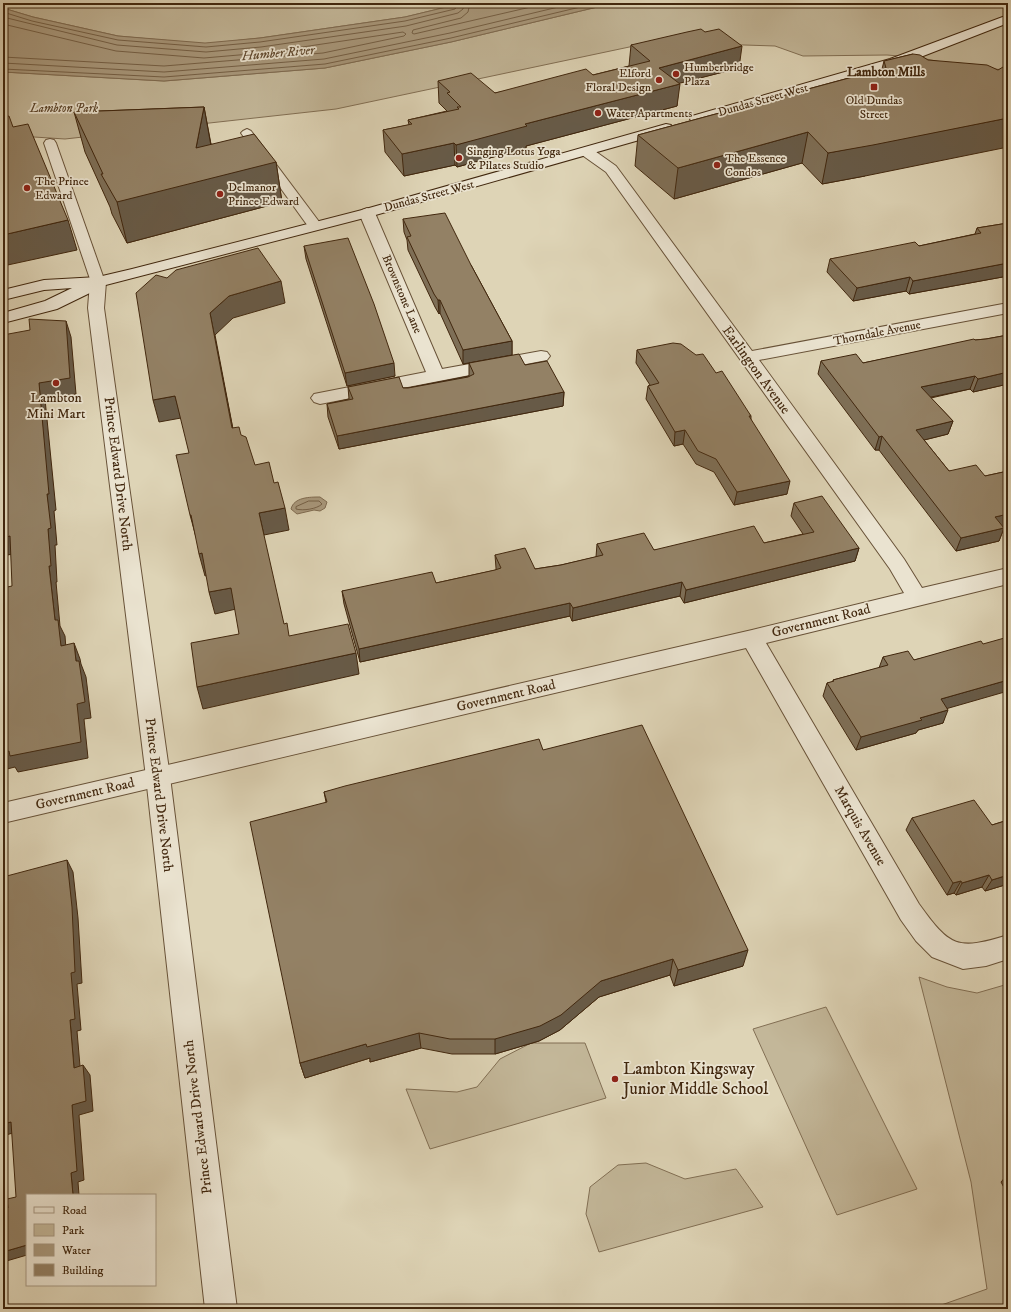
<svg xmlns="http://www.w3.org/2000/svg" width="1011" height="1312" viewBox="0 0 1011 1312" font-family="'IM FELL DW Pica',serif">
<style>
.green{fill:#c3b799;stroke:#826f54}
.water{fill:#a9997d;stroke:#7f6b51}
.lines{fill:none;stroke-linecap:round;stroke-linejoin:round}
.shore{stroke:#756046;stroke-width:1}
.service-casing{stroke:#685238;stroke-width:2}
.minor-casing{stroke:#685238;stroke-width:2}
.tertiary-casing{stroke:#685238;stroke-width:2}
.secondary-casing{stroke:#41270e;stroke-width:2}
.service{fill:#eae3d0;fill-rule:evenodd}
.minor{fill:#eae3d0;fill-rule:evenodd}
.tertiary{fill:#eae3d0;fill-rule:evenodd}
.secondary{fill:#eae3d0;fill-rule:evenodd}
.wall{fill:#7e6f57;stroke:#41270e}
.shaded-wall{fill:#675a47;stroke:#41270e}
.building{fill:#938165;stroke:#41270e}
.poi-dot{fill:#8f2418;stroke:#eae3d0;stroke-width:1.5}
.labels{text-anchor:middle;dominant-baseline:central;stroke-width:3.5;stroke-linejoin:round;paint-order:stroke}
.far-poi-label{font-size:12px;fill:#41270e;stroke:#eae3d0;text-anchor:start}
.far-street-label{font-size:12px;fill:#41270e;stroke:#eae3d0}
.far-park-label{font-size:12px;font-style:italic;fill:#5b442a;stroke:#eae3d0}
.far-water-label{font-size:13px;font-style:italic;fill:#60492f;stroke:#eae3d0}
.far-neighbourhood-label{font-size:13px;font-weight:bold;fill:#41270e;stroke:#eae3d0}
.street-label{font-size:14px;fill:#41270e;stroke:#eae3d0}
.poi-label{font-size:14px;fill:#41270e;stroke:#eae3d0}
.near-poi-label{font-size:17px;fill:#41270e;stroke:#eae3d0;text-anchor:start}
</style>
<rect width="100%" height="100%" fill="#ded4b6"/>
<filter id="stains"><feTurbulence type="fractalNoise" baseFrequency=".005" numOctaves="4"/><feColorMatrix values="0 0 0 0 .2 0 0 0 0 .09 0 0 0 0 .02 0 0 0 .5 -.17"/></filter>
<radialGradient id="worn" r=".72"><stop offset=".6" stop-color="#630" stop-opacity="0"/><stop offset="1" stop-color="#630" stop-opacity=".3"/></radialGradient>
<g class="green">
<polygon points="3,3 463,3 405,17 260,38 205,44 118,36 33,17 3,8"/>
<polygon points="614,3 1008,3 1008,70 963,67 922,58 887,55 803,56 775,46 653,42 336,109 65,139 3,135 3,72 164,81 325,68 451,42"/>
<polygon points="919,977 947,987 977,993 1008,984 1008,1309 930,1309 987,1289 971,1182"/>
<polygon points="826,1007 917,1189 837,1215 753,1029"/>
<polygon points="531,1043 585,1043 606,1098 430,1149 406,1089 457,1092 477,1087 500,1059"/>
<polygon points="646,1163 685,1179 736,1169 763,1207 599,1252 586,1214 590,1187 618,1165"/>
</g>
<g class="water">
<polygon points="463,3 614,3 451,42 325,68 164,81 3,72 3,8 33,17 118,36 205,43 260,38 405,17"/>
<path d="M320,497L327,502L325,508L320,511L314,510L297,514L291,509C294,497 310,497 320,497Z"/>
</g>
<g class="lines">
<g class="shore">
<polyline points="470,3 468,12 461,18 413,30 412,33 414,34 548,3"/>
<polyline points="3,12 32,21 118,40 206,47 260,42 405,21 455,9 459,3"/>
<polyline points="3,17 117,45 206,52 261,47 406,26 458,13 463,9 464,3"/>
<polyline points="3,24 116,51 204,58 262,53 403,32 406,34 404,36 323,53 164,66 3,57"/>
<polyline points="3,63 164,72 324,59 450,33 575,3"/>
<polyline points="3,69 164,77 325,64 451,38 597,3"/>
<path d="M309,501H319L322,504C317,509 303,511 296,509V507Z"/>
</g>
<g class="service-casing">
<g id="service">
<polygon points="247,129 251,131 320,223 321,226 320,229 310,229 241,133 243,131"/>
<polygon points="50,139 54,140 56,143 105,282 103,285 93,285 91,282 44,143 46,140"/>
</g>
</g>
<g class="minor-casing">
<g id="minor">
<path d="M587,148L592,149L616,166L752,351L1008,303V313L759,360L904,559L922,588L1008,568V584L766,643L919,904C950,947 957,951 1008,935V959L986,966L963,969L932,957L916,941L901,920L746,648L3,823V803L752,630L904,593L890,569L606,172L582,155L580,152L582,149Z"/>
<polygon points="367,208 372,210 375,213 442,369 541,351 547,352 550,356 547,360 320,404 314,402 311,398 314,394 426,372 359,213 362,210"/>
</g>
</g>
<g class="tertiary-casing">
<polygon id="tertiary" points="98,277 104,279 106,282 104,308 170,777 237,1309 205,1309 146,777 88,308 90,282 92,279"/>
</g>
<g class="secondary-casing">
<g id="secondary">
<polygon points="1008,15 1008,23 900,65 702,122 697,123 692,122 690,119 692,116 890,59"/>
<polygon points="666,124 671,125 673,128 671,131 372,216 98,287 96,290 57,309 3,323 3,313 45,301 72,288 44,290 3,300 3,290 44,280 98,277 132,269 362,210"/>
</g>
</g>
<use href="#service" class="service"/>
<use href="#minor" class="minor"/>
<use href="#tertiary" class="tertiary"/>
<use href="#secondary" class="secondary"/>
</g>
<g class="wall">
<polygon points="631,45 739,68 679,83 677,106 526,146 526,148 457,167 455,165 404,176 385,152 383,130 409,125 408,120 447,111 439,103 438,81 495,93 593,75 629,66"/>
<polygon points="913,54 865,176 822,184 802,163 674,199 635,166 638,135 882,69 884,61"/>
<polygon points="204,107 211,144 276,162 282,202 127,243 112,214 110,207 85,152 74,112"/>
<polygon points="403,219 471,265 512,341 512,355 463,364 440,313 439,314 435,307 408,250 407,240 404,232"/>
<polygon points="1008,223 1008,276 909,294 906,291 853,301 827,272 830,259 919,246 975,234 977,228"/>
<polygon points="304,246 395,376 347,386 306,259"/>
<polygon points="1008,335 1008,384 973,392 970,389 931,398 953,421 948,434 924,440 949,471 985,476 1008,471 1008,525 1003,527 1004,528 999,541 956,551 879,450 875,450 818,374 821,361 863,363 975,340 986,339"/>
<polygon points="637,350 716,373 751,416 751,420 787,494 734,505 714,472 696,464 683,444 674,446 646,399 648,386 650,385 636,363"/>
<polygon points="469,363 525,365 564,392 563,406 339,449 328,417 327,404 349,399 348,387 408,388 469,376"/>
<polygon points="794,503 859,548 855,561 684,603 680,596 572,621 570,616 360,662 344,604 342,591 436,583 496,570 496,568 495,555 535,569 561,565 596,557 597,544 654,550 764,543 803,534 791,516"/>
<polygon points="983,644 947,708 943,723 918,730 916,733 856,750 823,696 827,683 833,682 833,680 879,668 883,657 914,660"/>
<polygon points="543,750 743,966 674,986 670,975 599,997 560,1030 539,1041 495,1054 452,1054 421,1048 370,1062 370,1058 305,1078 300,1063 326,802 324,792"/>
<polygon points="912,818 992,825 1008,820 1008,884 985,891 982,887 956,895 954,893 947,895 906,830"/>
<polygon points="1008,1174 1008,1195 1001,1182"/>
</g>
<g class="shaded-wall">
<polygon points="742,46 739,68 657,89 659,68"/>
<polygon points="680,84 677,106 526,146 526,148 457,167 456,145 525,124"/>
<polygon points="204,107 211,146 276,162 282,202 127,243 117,202 196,148"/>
<polygon points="1008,118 1008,147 865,176 822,184 828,153"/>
<polygon points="808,132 802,163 674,199 678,168"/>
<polygon points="454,143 455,165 404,176 402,154"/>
<polygon points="68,220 77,250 3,266 3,235"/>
<polygon points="1008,263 1008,276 909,294 913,281"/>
<polygon points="910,277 906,291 853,301 857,288"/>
<polygon points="281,281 285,303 233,318 215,335 237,450 210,313 229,296"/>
<polygon points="438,300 440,300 440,313 439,314"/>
<polygon points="66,321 71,337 76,394 45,399 56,510 54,511 57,545 55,545 57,582 56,582 60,626 65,636 67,662 61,646 55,620 49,566 47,494 39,383"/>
<polygon points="512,341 512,355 463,364 463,350"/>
<polygon points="394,363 395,376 347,386 345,373"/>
<polygon points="1008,372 1008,384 973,392 978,379"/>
<polygon points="975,376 970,389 917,400 921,387"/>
<polygon points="564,392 563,406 339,449 337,436"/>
<polygon points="175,396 181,418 159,422 153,400"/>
<polygon points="953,421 948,434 912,443 916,430"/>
<polygon points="685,430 683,444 674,446 675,432"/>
<polygon points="882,436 879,450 875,450 879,437"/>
<polygon points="790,481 787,494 734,505 737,492"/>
<polygon points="285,508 289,530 264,535 259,513"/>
<polygon points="1008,514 1008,525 989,530 995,517"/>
<polygon points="190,515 191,515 196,537"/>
<polygon points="1004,528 999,541 956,551 961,538"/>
<polygon points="10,536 17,553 3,556 3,538"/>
<polygon points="859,548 855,561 684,603 686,590"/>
<polygon points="202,553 208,575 205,576 199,554"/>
<polygon points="682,582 680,596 572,621 573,608"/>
<polygon points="231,588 236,609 215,614 209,592"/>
<polygon points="570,603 570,616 360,662 359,649"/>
<polygon points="74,643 80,659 81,664 86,677 91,718 84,719 88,758 18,772 15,767 3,770 3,753 77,704 76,661"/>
<polygon points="356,653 359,674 203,709 197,687"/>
<polygon points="1008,680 1008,691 935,712 941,699"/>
<polygon points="948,710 943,723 918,730 916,733 856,750 861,737 920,718"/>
<polygon points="67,860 73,872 78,918 82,983 77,984 81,1030 77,1031 81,1078 74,1068 70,1020"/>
<polygon points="989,875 982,887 956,895 962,883"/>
<polygon points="1008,875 1008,884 985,891 992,880"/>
<polygon points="961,881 954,893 947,895 953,883"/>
<polygon points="748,950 743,966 674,986 678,970"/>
<polygon points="673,959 670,975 599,997 560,1030 539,1041 495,1054 495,1039 601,981"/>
<polygon points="419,1033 421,1048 370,1062 370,1058 305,1078 300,1063 366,1044"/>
<polygon points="83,1065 90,1075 93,1111 79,1115 84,1180 78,1182 79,1195 73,1195 71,1173 72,1105"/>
<polygon points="11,1122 19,1131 3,1136 3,1124"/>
<polygon points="27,1245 27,1255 3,1262 3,1252"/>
</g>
<g class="building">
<polygon points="701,29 705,32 719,29 742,46 659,68 680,84 525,124 527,126 456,145 454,143 402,154 383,130 412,124 408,120 459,109 457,107 461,107 447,93 450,92 438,81 471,73 495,93 586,69 593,75 650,61 631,45 687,32"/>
<polygon points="913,54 920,55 928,60 987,65 998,70 1003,67 1008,69 1008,118 873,145 828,153 808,132 678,168 638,135 886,68 884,61"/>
<polygon points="204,107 196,148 254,134 276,162 117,202 101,174 103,174 74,112"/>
<polygon points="9,116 13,127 28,124 68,220 3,235 3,117"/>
<polygon points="445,213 471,265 512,341 463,350 440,300 438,300 434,294 407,237 411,236 403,219"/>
<polygon points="1008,223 1008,263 913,281 910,277 857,288 830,259 915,242 919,246 981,233 977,228"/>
<polygon points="348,238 374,304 394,363 345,373 304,246"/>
<polygon points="258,248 281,281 229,296 210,313 232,428 239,427 241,435 246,437 255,465 269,462 274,483 278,482 285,508 259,513 284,624 287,623 289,636 348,624 356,653 197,687 191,643 239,634 231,588 209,592 202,553 199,554 191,515 190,515 176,455 189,453 175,396 153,400 136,293 156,275 167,278 176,270"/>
<polygon points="29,319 66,321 70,378 39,383 49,494 47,494 51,528 48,529 51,566 49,566 55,620 58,620 61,646 74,643 76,661 79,661 85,702 77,704 81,742 10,756 9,751 3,753 3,728 5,728 3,699 3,588 12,586 10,536 3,538 3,335 30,330"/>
<polygon points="1008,335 1008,372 978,379 975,376 921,387 953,421 916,430 949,471 976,465 985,476 1008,471 1008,514 995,517 1004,528 961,538 882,436 879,437 821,361 856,354 863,363 974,339 975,340 986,339"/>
<polygon points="673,343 681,344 696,355 703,354 716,373 722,371 751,416 749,416 790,481 737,492 716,459 698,451 685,430 675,432 648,386 659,383 637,350"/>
<polygon points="519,354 525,365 547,361 564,392 337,436 327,404 353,399 348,387 399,377 403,388 408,388 468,377 474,374 469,363"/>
<polygon points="822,496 859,548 686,590 682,582 573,608 570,603 359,649 342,591 432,572 436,583 495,570 501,568 495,555 525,548 535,569 561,565 603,555 597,544 644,533 654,550 754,526 764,543 814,532 794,503"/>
<polygon points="1008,637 1008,680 941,699 948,710 920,718 922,720 861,737 827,683 834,681 833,680 888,665 883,657 908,651 914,660 981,641 983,644"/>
<polygon points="642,725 748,950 678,970 673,959 601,981 561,1015 540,1026 495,1039 450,1039 419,1033 367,1047 366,1044 300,1063 250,822 327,802 324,792 345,786 539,739 543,750"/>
<polygon points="974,800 992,825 1008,820 1008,875 992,880 989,875 962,883 961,881 953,883 912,818"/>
<polygon points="67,860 72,907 75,972 71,973 75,1019 70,1020 74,1068 83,1065 86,1101 72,1105 77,1171 71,1173 73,1195 27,1195 27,1245 3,1252 3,1210 8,1208 7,1199 16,1197 11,1122 3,1124 3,877"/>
</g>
<g class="poi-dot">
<circle cx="676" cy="74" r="4"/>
<circle cx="659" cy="80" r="4"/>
<rect x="870" y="83" width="8" height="8" rx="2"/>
<circle cx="598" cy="113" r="4"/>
<circle cx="459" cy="158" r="4"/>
<circle cx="717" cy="165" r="4"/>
<circle cx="27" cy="188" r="4"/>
<circle cx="220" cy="194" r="4"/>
<circle cx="56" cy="383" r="4"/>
<circle cx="615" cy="1079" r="4"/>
</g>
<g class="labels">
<g class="far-poi-label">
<text x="684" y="67">Humberbridge<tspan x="684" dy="14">Plaza</tspan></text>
<text x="651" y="73" text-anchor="end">Elford<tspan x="651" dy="14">Floral Design</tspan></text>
<text x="874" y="100" text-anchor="middle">Old Dundas<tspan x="874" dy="14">Street</tspan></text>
<text x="606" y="113">Water Apartments</text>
<text x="467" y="151">Singing Lotus Yoga<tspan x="467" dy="14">&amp; Pilates Studio</tspan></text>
<text x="725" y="158">The Essence<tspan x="725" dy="14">Condos</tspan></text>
<text x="35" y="181">The Prince<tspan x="35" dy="14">Edward</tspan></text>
<text x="228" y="187">Delmanor<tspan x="228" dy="14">Prince Edward</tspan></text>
</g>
<g class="far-street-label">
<text transform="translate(763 100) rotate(-16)">Dundas Street West</text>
<text transform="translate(429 196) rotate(-15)">Dundas Street West</text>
<text transform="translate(402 294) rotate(67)">Brownstone Lane</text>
<text transform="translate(877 333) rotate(-11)">Thorndale Avenue</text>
</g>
<g class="far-park-label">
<text x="64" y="108">Lambton Park</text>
</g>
<g class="far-water-label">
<text transform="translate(278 53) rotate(-5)">Humber River</text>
</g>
<g class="far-neighbourhood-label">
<text x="886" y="72">Lambton Mills</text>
</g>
<g class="street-label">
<text transform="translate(756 370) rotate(54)">Earlington Avenue</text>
<text transform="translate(118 474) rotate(83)">Prince Edward Drive North</text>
<text transform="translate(821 621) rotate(-14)">Government Road</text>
<text transform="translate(506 696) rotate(-13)">Government Road</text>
<text transform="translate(85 794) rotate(-13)">Government Road</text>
<text transform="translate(159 795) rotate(83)">Prince Edward Drive North</text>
<text transform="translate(860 826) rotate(60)">Marquis Avenue</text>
<text transform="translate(198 1117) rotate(-97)">Prince Edward Drive North</text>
</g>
<g class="poi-label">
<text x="56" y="398">Lambton<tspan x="56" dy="16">Mini Mart</tspan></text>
</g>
<g class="near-poi-label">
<text x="623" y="1069">Lambton Kingsway<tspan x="623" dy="20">Junior Middle School</tspan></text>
</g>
</g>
<rect width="1011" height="1312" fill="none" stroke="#ded4b6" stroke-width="16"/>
<rect x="4" y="4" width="1003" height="1304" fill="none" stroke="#41270e" stroke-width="2"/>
<rect x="8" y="8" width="995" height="1296" fill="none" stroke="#41270e"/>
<rect x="26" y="1194" width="130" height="92" fill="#eae3d0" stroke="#a69882"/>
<rect x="34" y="1207" width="20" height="6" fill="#eae3d0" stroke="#a69882"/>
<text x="62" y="1214" font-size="12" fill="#41270e">Road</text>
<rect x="34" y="1224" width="20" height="12" fill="#c3b799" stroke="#a69882"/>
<text x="62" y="1234" font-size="12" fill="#41270e">Park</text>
<rect x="34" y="1244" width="20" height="12" fill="#a9997d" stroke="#a69882"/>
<text x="62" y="1254" font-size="12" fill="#41270e">Water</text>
<rect x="34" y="1264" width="20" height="12" fill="#938165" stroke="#a69882"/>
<text x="62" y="1274" font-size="12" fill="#41270e">Building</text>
<rect width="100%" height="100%" filter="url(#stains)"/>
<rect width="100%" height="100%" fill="url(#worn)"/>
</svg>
